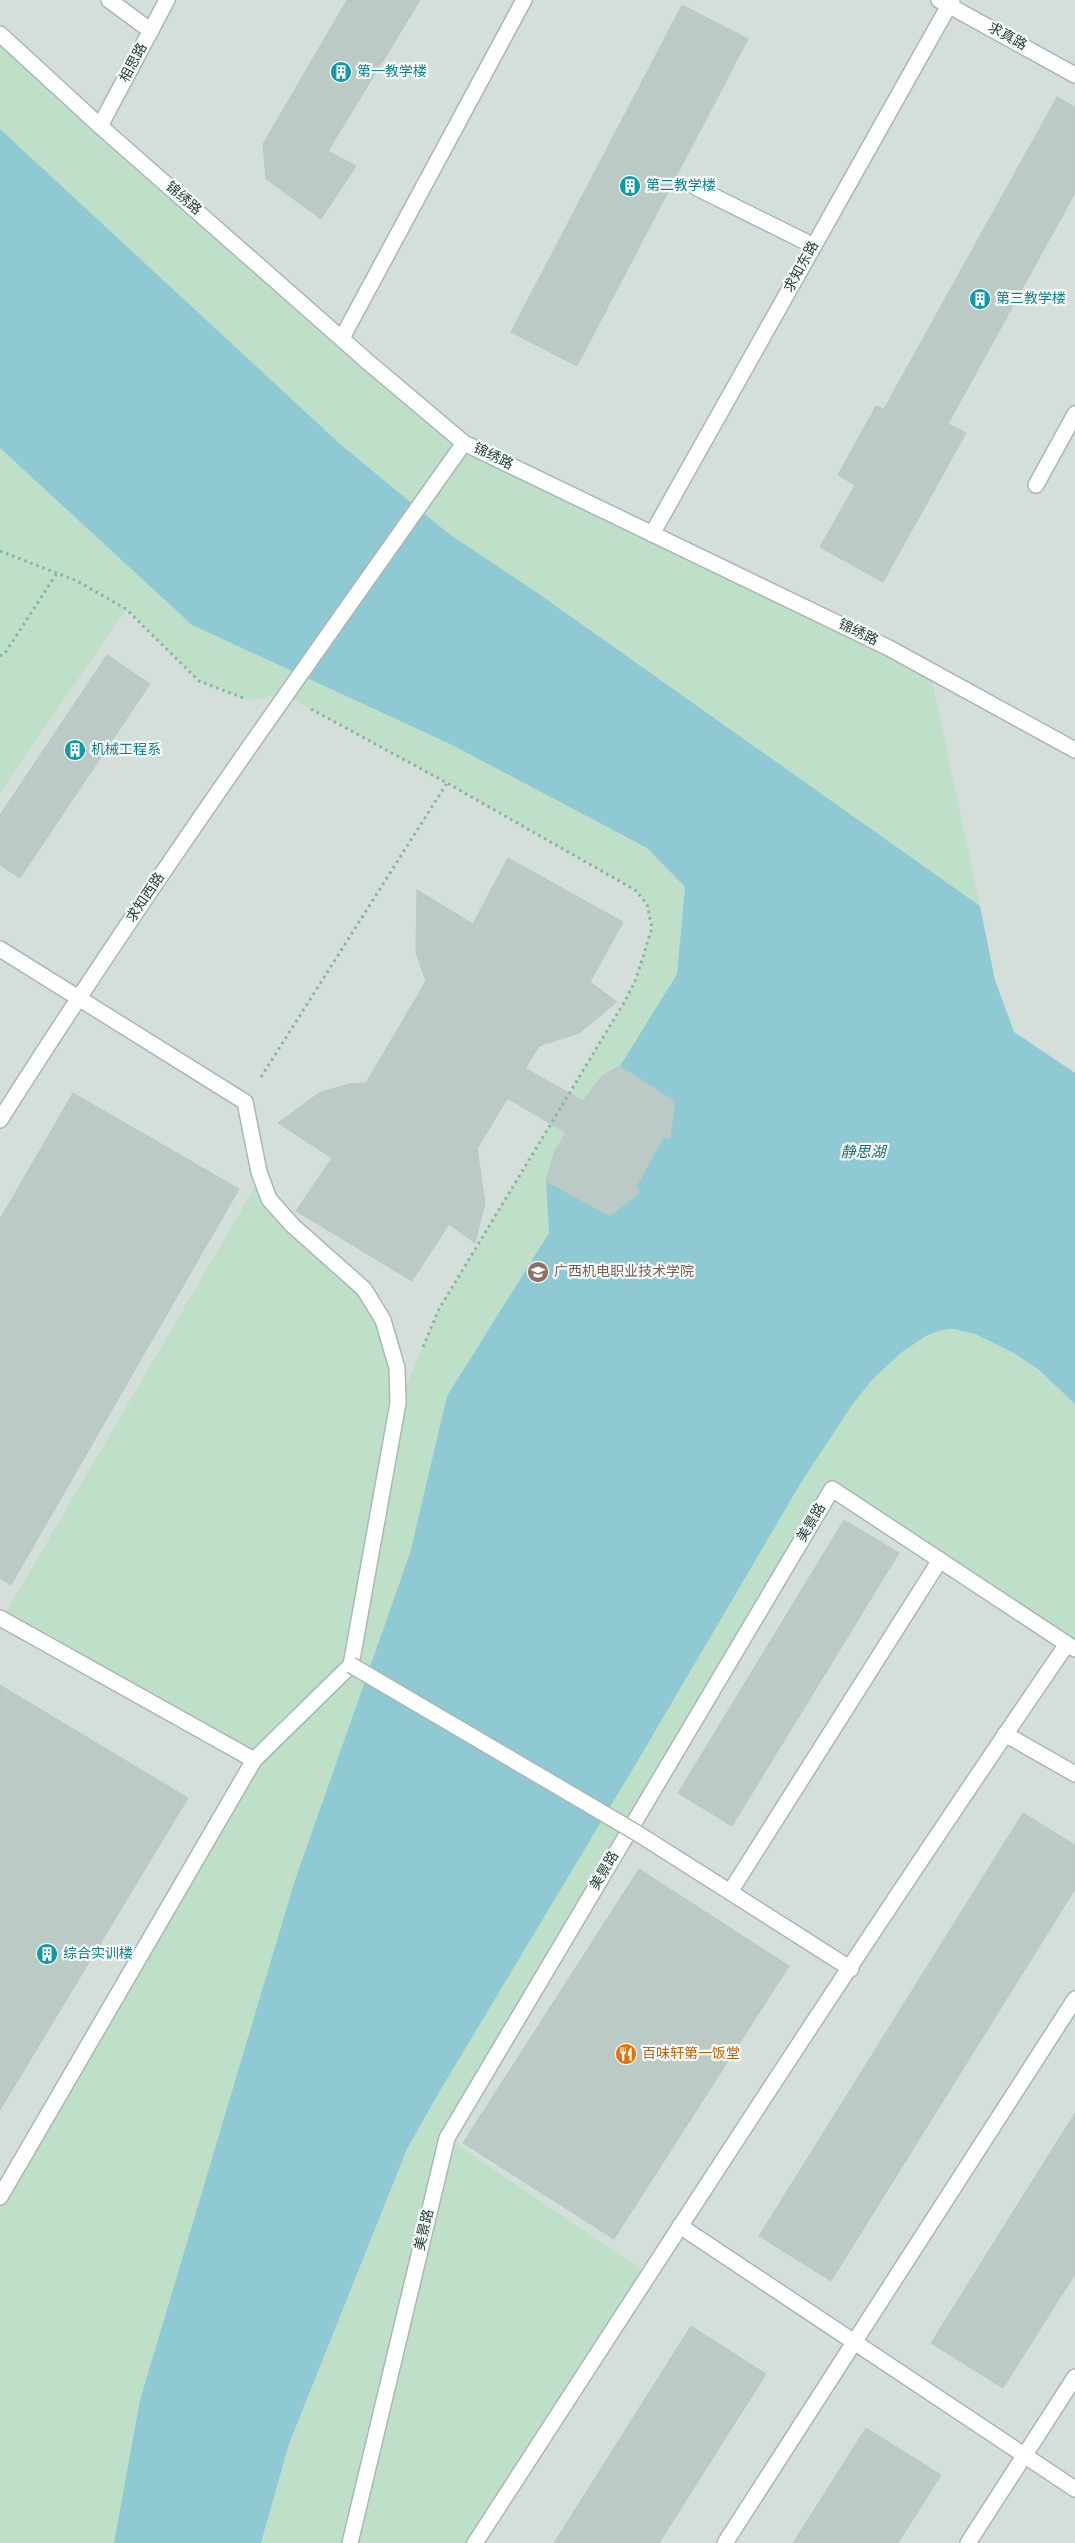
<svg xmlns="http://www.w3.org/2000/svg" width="1075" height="2543" viewBox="0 0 1075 2543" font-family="Overpass,'Noto Sans SC',sans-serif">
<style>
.built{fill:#d4dfda}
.green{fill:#bfe0c8}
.water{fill:#8ec9d4}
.building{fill:#bbcac4;stroke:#b8c9c2}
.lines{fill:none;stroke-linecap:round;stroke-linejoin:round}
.lane-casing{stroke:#a8b8b2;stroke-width:18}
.path{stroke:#86b3a5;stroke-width:3;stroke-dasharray:2.5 4;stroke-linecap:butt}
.lane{stroke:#fff;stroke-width:15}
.lane-bridge-casing{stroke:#a8b8b2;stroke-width:18;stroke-linecap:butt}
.lane-bridge{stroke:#fff;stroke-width:15}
.labels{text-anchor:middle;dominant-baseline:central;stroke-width:4.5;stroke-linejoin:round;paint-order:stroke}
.street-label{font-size:14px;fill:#24423a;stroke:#f7fbf9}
.culture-label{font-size:14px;fill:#0d838f;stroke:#f7fbf9;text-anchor:start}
.education-label{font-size:14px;fill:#785e54;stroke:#f7fbf9;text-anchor:start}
.food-label{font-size:14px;fill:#c56008;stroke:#f7fbf9;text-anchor:start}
.water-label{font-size:15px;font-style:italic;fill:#1c6f80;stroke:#f7fbf9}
</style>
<rect width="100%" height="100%" fill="#e6efeb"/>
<rect class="built" x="0" y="0" width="1075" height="2543"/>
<g class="green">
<polygon points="0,34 464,443 930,671 980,906 539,594 449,534 339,443 0,129"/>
<polygon points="0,448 192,625 452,745 647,848 685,887 677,974 620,1066 675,1102 670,1138 640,1192 610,1216 546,1181 549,1233 447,1396 410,1553 294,1883 140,2400 114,2543 0,2543 0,2197 254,1760 2,1619 260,1178 262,1186 374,1302 399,1402 439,1309 625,1001 636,979 652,928 647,904 635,890 447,783 285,695 248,700 199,681 126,609 0,793"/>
<path d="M941,1330C994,1326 1039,1370 1075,1404V1640L832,1489L447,2138L649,2274L475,2543H261L289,2444L407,2149L441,2089L637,1762L802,1481L852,1405L872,1380L902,1352L926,1336Z"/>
</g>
<polygon class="water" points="0,129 339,443 449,534 539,594 980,906 995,980 1014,1032 1075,1073 1075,1404 1039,1370 1014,1353 975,1334 953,1329 941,1330 926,1336 902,1352 872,1380 852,1405 802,1481 637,1762 441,2089 407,2149 289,2444 261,2543 114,2543 140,2400 294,1883 410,1553 447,1396 549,1233 546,1181 610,1216 640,1192 636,1186 663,1138 670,1138 675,1102 620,1066 677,974 685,887 647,848 452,745 192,625 0,448"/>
<g class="building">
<polygon points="347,0 420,0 328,151 356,166 321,219 266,179 263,144"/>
<polygon points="682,5 748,39 577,366 511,332"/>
<polygon points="1057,97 1075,107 1075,193 948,424 966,433 883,582 820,547 855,485 838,475 876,406 884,409"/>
<polygon points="107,655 150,684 20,878 0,865 0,815"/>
<polygon points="508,858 623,922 590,982 617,1002 579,1033 539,1046 477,1149 485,1203 475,1243 449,1224 412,1281 296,1211 332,1158 278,1123 319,1093 348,1084 366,1083 426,981 416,953 417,890 473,924"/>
<polygon points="620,1066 675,1102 670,1138 663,1138 636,1187 640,1192 610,1216 546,1181 554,1153 566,1133 507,1098 525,1068 583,1101 602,1076"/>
<polygon points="73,1093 239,1189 11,1585 0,1578 0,1219"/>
<polygon points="844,1520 899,1553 732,1826 678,1793"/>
<polygon points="0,1685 188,1798 0,2110"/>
<polygon points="1023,1813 1075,1845 1075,1889 831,2281 759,2236"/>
<polygon points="639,1869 789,1966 614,2239 463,2143"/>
<polygon points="1075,2113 1075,2274 1003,2388 931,2343"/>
<polygon points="691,2326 766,2374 659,2543 554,2543"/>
<polygon points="866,2428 941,2475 898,2543 793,2543"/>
</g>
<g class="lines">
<g class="lane-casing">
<g id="lane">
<polyline points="109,0 151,31"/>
<polyline points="939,0 1075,75"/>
<polyline points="0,34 100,126 368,362 464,443 889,648 1075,750"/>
<polyline points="100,126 167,0"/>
<polyline points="697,188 814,246"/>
<polyline points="342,338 524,0"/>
<polyline points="1036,485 1075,414"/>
<polyline points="652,534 952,0"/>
<polyline points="0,949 245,1102 259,1172 269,1199 292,1225 364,1289 383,1320 397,1368 398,1403 351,1665 254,1760 0,2197"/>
<path d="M0,1120C146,889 306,666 464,443"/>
<polyline points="0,1618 254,1760"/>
<polyline points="1005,1734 1075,1774"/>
<polyline points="637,1833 851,1969"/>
<polyline points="730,1892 940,1560"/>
<polyline points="680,2226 1075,2489"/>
<polyline points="350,2543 447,2138 832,1489 1067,1644"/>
<path d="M475,2543C670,2242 864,1940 1067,1644L1075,1649"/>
<polyline points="725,2543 1075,1999"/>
<polyline points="968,2543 1075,2377"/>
</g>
</g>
<g class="path">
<polyline points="0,551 77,581 126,609 199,681 246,699"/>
<polyline points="0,656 5,653 57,573"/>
<polyline points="311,709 447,783 635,890 647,904 652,928 636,979 625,1001 439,1309 423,1347"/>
<polyline points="261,1077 447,783"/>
</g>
<use href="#lane" class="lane"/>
<g class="lane-bridge-casing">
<polyline id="lane-bridge" points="351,1665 637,1833"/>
</g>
<use href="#lane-bridge" class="lane-bridge"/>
</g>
<defs>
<g id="building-disc" transform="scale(1.125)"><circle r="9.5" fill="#0f9aa8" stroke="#f7fbf9"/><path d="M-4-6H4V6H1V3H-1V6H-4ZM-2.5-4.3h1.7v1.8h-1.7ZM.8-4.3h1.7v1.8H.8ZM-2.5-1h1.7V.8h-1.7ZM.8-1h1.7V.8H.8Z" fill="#fff"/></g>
<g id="university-disc" transform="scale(1.125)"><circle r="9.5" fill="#8d6e63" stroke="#f7fbf9"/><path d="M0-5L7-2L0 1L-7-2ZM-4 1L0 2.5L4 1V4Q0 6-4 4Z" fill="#fff"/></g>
<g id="restaurant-disc" transform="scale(1.125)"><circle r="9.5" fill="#e8710a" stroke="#f7fbf9"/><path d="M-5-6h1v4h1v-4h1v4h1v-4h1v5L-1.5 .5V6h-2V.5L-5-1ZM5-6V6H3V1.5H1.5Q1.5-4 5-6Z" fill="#fff"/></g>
</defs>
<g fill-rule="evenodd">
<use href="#building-disc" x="341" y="72"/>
<use href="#building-disc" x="630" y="186"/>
<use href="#building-disc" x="980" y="299"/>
<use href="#building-disc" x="75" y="750"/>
<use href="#university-disc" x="538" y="1272"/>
<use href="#building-disc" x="47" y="1954"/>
<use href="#restaurant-disc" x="626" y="2054"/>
</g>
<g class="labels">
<g class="street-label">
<text transform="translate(1007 37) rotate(29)">求真路</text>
<text transform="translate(134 63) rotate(-62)">相思路</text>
<text transform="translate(183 199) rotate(41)">锦绣路</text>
<text transform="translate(802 267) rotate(-61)">求知东路</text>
<text transform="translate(493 457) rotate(26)">锦绣路</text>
<text transform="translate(858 633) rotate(26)">锦绣路</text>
<text transform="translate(146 898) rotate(-56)">求知西路</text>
<text transform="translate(812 1523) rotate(-59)">美景路</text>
<text transform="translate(605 1871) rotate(-59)">美景路</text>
<text transform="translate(425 2230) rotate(-77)">美景路</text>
</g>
<g class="culture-label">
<text x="357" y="72">第一教学楼</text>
<text x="646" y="186">第二教学楼</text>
<text x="996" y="299">第三教学楼</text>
<text x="91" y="750">机械工程系</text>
<text x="63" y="1954">综合实训楼</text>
</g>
<g class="education-label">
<text x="554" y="1272">广西机电职业技术学院</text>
</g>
<g class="food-label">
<text x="642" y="2054">百味轩第一饭堂</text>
</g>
<g class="water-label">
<text x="863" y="1153">静思湖</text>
</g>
</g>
</svg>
